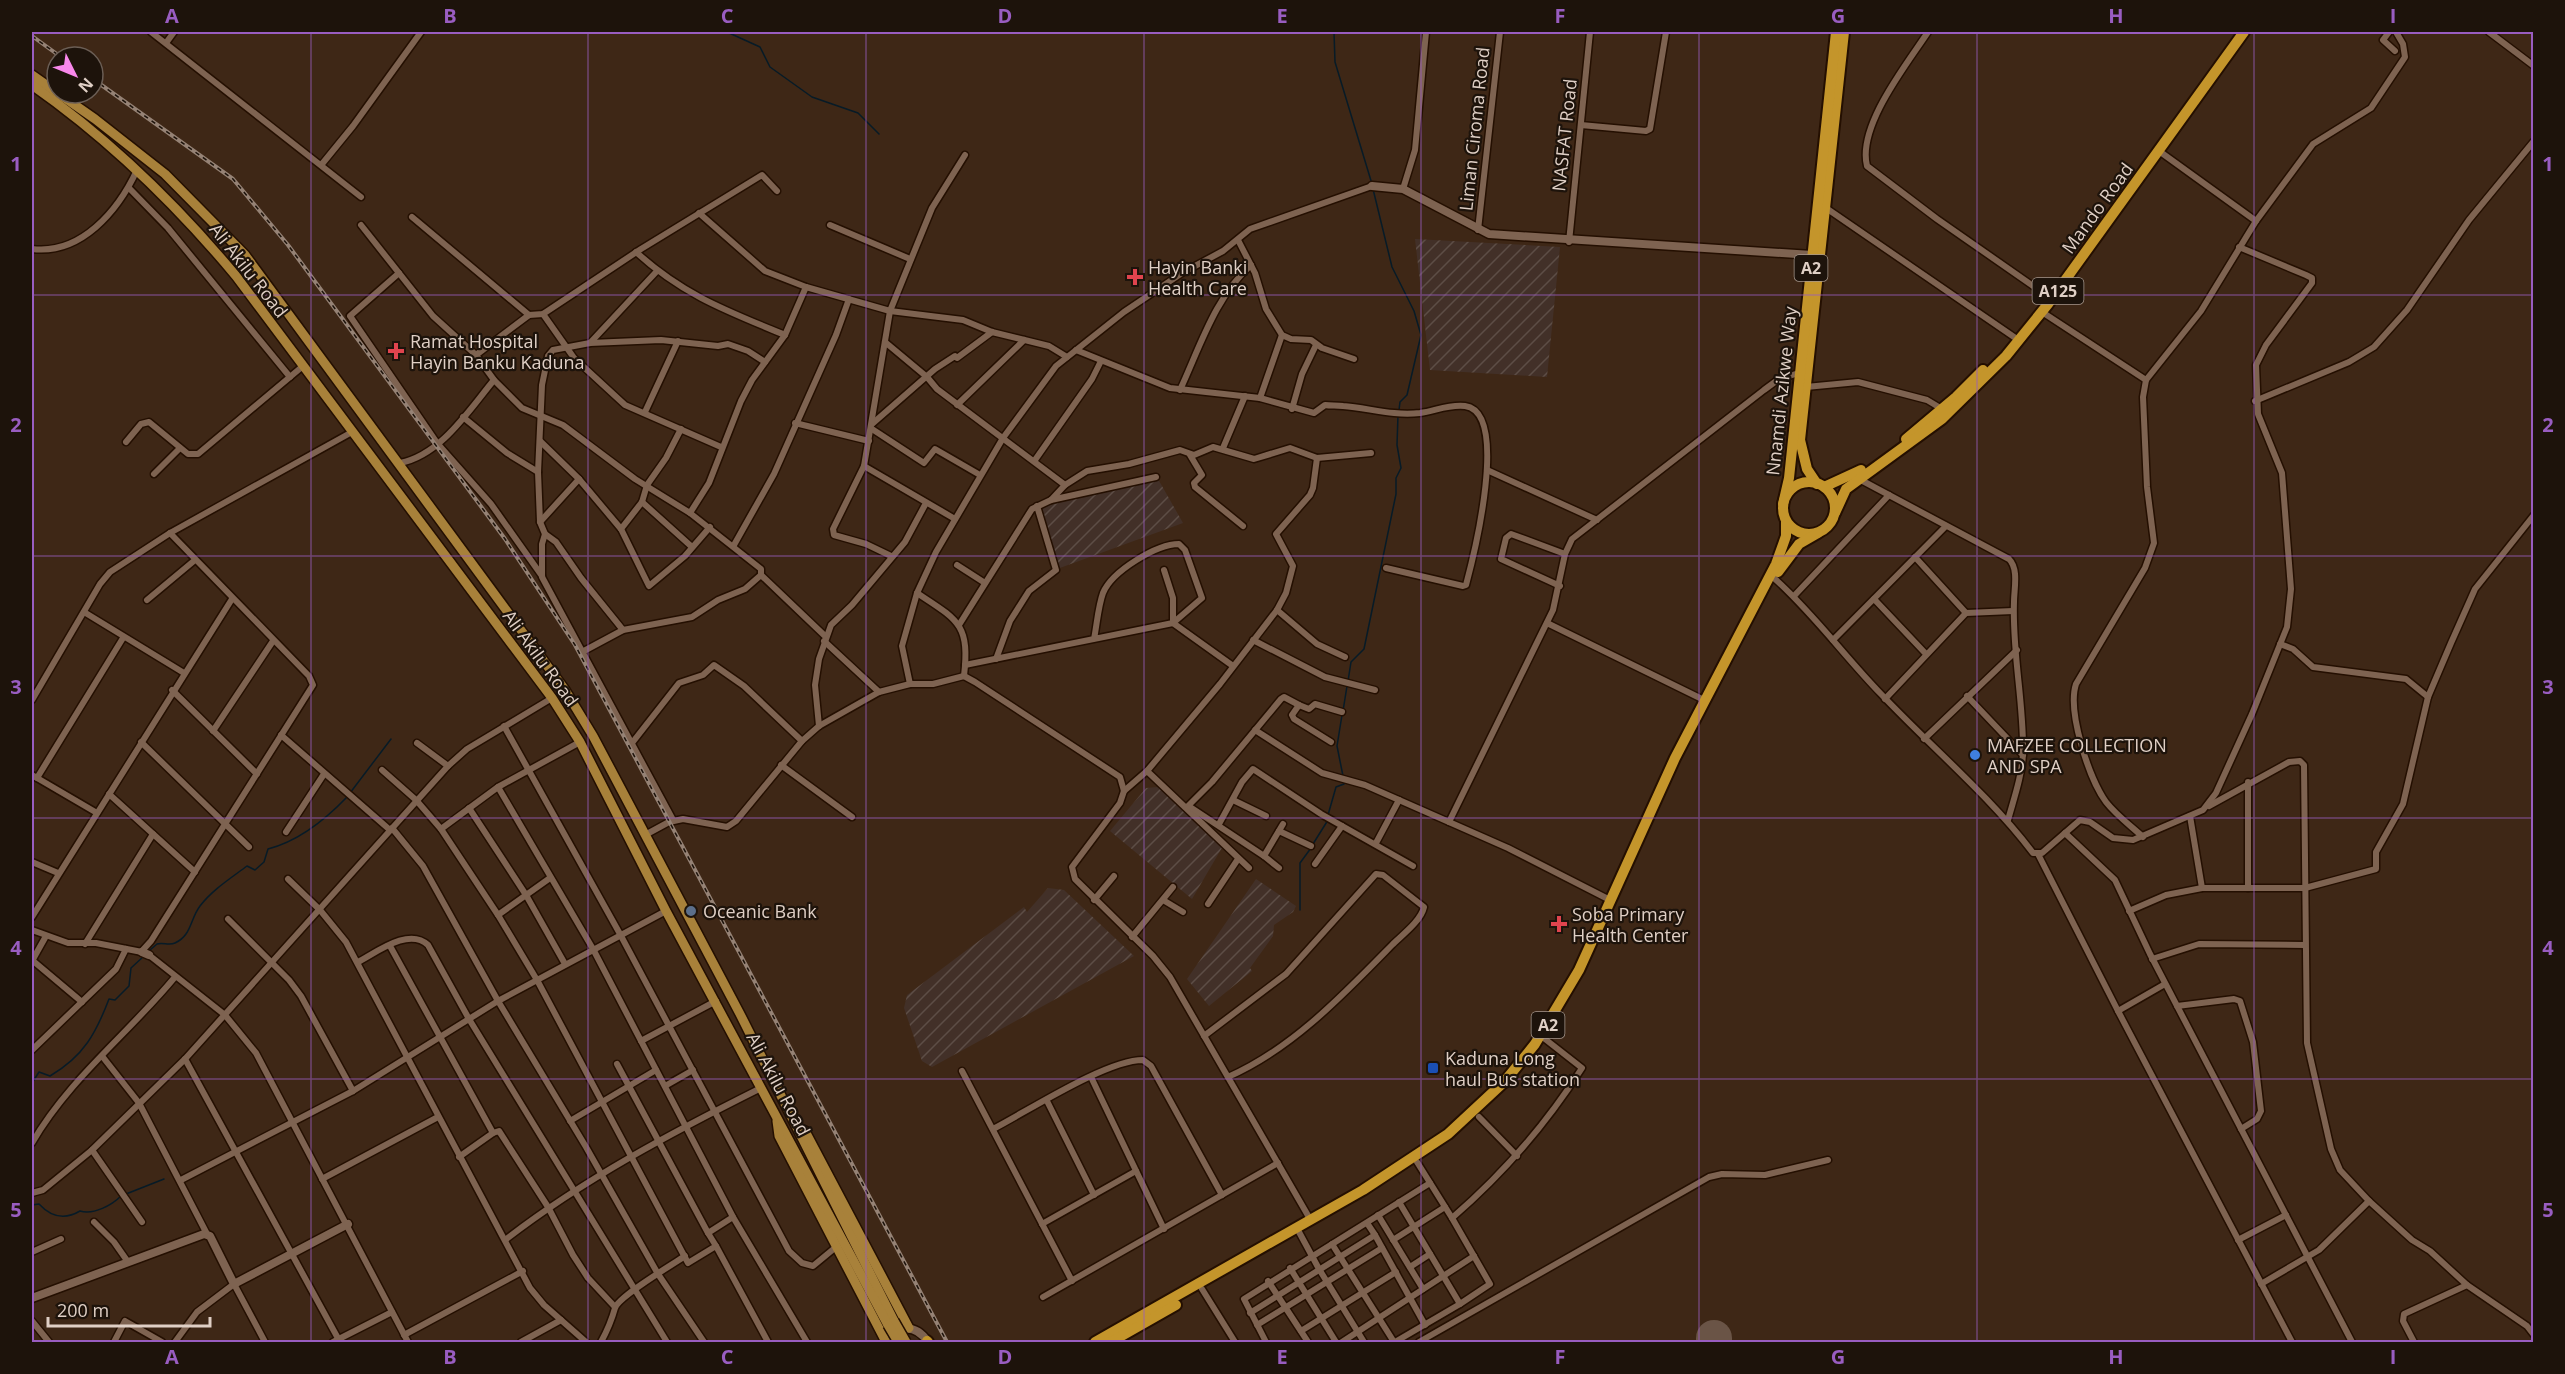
<svg xmlns="http://www.w3.org/2000/svg" width="2565" height="1374" viewBox="0 0 2565 1374" font-family="'Open Sans',sans-serif">
<style>
.industrial{fill:url(#industrial-furrows)}
.lines{fill:none;stroke-linecap:round;stroke-linejoin:round}
.stream{stroke:#071b27;stroke-width:1.5}
.runway{stroke:#6a5446;stroke-width:36}
.street-casing{stroke:#240f01;stroke-width:9}
.secondary-casing{stroke:#240f01;stroke-width:11}
.primary-casing{stroke:#240f01;stroke-width:12}
.highway-casing{stroke:#240f01;stroke-width:14}
.street{stroke:#7e6351;stroke-width:6}
.secondary{stroke:#7e6351;stroke-width:8}
.primary{stroke:#a8813a;stroke-width:9}
.highway{stroke:#c4952b;stroke-width:10}
.rail-casing{stroke:#958275;stroke-width:4}
.rail{stroke:#1d130b;stroke-width:1.5;stroke-dasharray:4.5;stroke-linecap:butt}
.primary-bridge-casing{stroke:#240f01;stroke-width:12;stroke-linecap:butt}
.primary-bridge{stroke:#a8813a;stroke-width:9}
.grid{fill:none;stroke:#995dc1;stroke-width:1.5;stroke-opacity:0.55}
.health-dot{fill:#e0444e;stroke:#1d130b;stroke-width:2}
.shop-dot{fill:#3f7fe0;stroke:#1d130b;stroke-width:2}
.service-dot{fill:#5c6f8a;stroke:#1d130b;stroke-width:2}
.transit-dot{fill:#1a4fb4;stroke:#1d130b;stroke-width:2}
.labels{text-anchor:middle;dominant-baseline:central;stroke-width:4.5;stroke-linejoin:round;paint-order:stroke}
.shield{fill:#1d130b;stroke:#a5978d;stroke-width:1.5}
.shield-label{font-size:16px;font-weight:bold;fill:#dfcfc5}
.street-label{font-size:18px;fill:#dfcfc5;stroke:#1d130b}
.poi-label{font-size:18px;fill:#dfcfc5;stroke:#1d130b;text-anchor:start}
.neatline{fill:none;stroke:#995dc1;stroke-width:2}
.grid-label{font-size:20px;text-anchor:middle;font-weight:bold;fill:#995dc1}
</style>
<defs>
<pattern id="industrial-furrows" width="10" height="10" patternUnits="userSpaceOnUse" patternTransform="scale(1.5)"><rect width="10" height="10" fill="#423028"/><path d="M-1 1l2-2M0 10L10 0M9 11l2-2" fill="none" stroke="#5d4d46"/></pattern>
</defs>
<rect width="100%" height="100%" fill="#3e2716"/>
<g class="industrial">
<polygon points="1415,239 1560,247 1547,377 1430,370"/>
<polygon points="1158,479 1183,523 1057,569 1041,507"/>
<polygon points="1158,787 1223,846 1192,899 1110,831 1146,788"/>
<polygon points="1256,879 1296,906 1293,912 1274,925 1273,936 1250,968 1252,971 1209,1006 1187,979"/>
<polygon points="1048,888 1064,890 1134,956 932,1067 922,1061 904,1008 907,995 1024,907 1027,912"/>
</g>
<g class="lines">
<g class="stream">
<polyline points="727,32 760,47 770,67 812,97 858,113 879,134"/>
<polyline points="1334,32 1335,62 1372,184"/>
<polyline points="1373,189 1392,267 1414,311 1421,335 1407,395 1400,402 1399,410"/>
<polyline points="1348,681 1351,662 1364,649 1396,494 1396,478 1401,468 1397,445 1398,415"/>
<polyline points="1343,711 1347,686"/>
<polyline points="1342,715 1337,746 1343,776"/>
<polyline points="350,793 391,739"/>
<polyline points="1328,815 1336,787 1344,784 1344,780"/>
<polyline points="1313,844 1328,820"/>
<polyline points="1300,910 1300,863 1311,848"/>
<path d="M150,950L157,944C163,942 169,946 175,943C192,935 190,919 200,906C212,890 231,878 247,866L255,870L264,862L268,849C299,841 325,820 347,797"/>
<path d="M32,1083L39,1072L50,1076C84,1056 96,1033 109,999L115,1000L129,986L131,968L144,956"/>
<polyline points="126,1194 164,1179"/>
<path d="M32,1205L39,1204C51,1217 65,1220 80,1211C94,1215 112,1205 121,1196"/>
</g>
<polyline class="runway" points="1714,1338 1714,1342"/>
<g class="street-casing">
<g id="street">
<polyline points="151,32 361,197"/>
<path d="M1928,32C1907,64 1857,126 1867,166L1937,219L2046,295"/>
<polyline points="2389,32 2383,40 2395,51"/>
<polyline points="2489,32 2534,66"/>
<polyline points="166,43 174,32"/>
<polyline points="1581,125 1646,131 1650,129 1666,32"/>
<polyline points="2159,151 2256,221"/>
<polyline points="322,164 353,126 421,32"/>
<polyline points="129,188 168,228 290,377"/>
<polyline points="1403,189 1415,150 1426,32"/>
<polyline points="1826,208 2014,337"/>
<polyline points="699,213 765,271 806,287 890,311 963,320 992,332 1049,346 1067,357"/>
<polyline points="412,217 529,315"/>
<polyline points="361,225 433,316 476,355 494,380 522,408 563,425 635,479 690,513 761,569 761,575 825,636"/>
<polyline points="830,225 910,259"/>
<polyline points="1478,230 1500,32"/>
<polyline points="1238,240 1255,273 1266,309 1282,335 1291,339 1311,340 1322,348 1354,359"/>
<polyline points="1569,242 1590,32"/>
<path d="M32,249C81,255 118,211 137,170"/>
<path d="M636,252C683,295 727,311 785,335"/>
<polyline points="399,273 350,316 437,443 491,504 542,576"/>
<polyline points="2042,312 2146,380"/>
<polyline points="543,314 574,358 625,405 721,447"/>
<polyline points="885,342 927,377 937,389 1065,485"/>
<polyline points="590,343 657,271"/>
<path d="M1076,350L1170,388L1260,398L1314,413L1325,405C1331,406 1337,405 1343,406C1369,408 1392,416 1420,413C1435,411 1449,404 1465,406C1510,412 1474,555 1466,585L1463,586L1386,568"/>
<polyline points="476,355 529,315 543,314 641,249 762,175 777,191"/>
<polyline points="1806,387 1858,382 1927,400 1942,409"/>
<path d="M1180,390C1200,347 1215,297 1251,265"/>
<polyline points="1260,398 1282,335"/>
<polyline points="2255,401 2349,362 2374,347 2407,310 2469,220 2534,141"/>
<polyline points="957,405 1024,340"/>
<polyline points="1292,409 1302,374 1316,345"/>
<polyline points="645,412 678,341"/>
<polyline points="463,417 507,453 538,472"/>
<polyline points="795,423 869,441"/>
<polyline points="872,424 935,369 955,356 957,358 992,332"/>
<polyline points="872,429 924,463 935,449 980,475"/>
<polyline points="540,441 579,479 621,529 649,586 685,556 710,527"/>
<polyline points="126,442 141,424 149,422 188,454 198,454 303,366"/>
<polyline points="1223,448 1245,396"/>
<polyline points="1190,455 1202,475 1194,483 1195,487 1243,526"/>
<polyline points="1035,460 1092,379 1101,361"/>
<path d="M400,463C441,455 469,410 494,380"/>
<polyline points="864,466 955,519"/>
<polyline points="1487,470 1597,520"/>
<polyline points="154,474 180,448"/>
<path d="M1859,479L2009,559C2019,569 2014,589 2014,602C2012,653 2024,703 2023,753C2022,776 2014,798 2008,820"/>
<polyline points="1051,500 1065,485 1087,471 1129,464 1180,450 1194,455 1213,447 1254,459 1290,448 1317,458 1371,453"/>
<polyline points="642,502 692,547"/>
<polyline points="690,513 709,483 741,401 752,380 785,335 806,287"/>
<polyline points="540,522 579,479"/>
<polyline points="621,529 642,502 647,485 666,458 681,429"/>
<polyline points="545,534 556,542 581,578 623,630"/>
<polyline points="734,545 774,474 836,335 849,299"/>
<polyline points="891,556 866,544 834,535 833,529 864,466 890,311 932,208 965,155"/>
<polyline points="1915,557 1966,613"/>
<polyline points="957,565 985,583"/>
<polyline points="1164,570 1173,598 1173,623 1233,666"/>
<path d="M1775,579C1814,614 1845,657 1881,694C1931,747 1989,795 2033,853H2042L2080,820L2090,822L2113,838L2133,840L2203,810L2216,793L2252,714L2287,627L2291,589L2282,473L2258,414L2256,365L2266,345L2312,283V278L2306,275L2239,247"/>
<polyline points="1560,586 1501,559 1506,538 1511,534 1565,554"/>
<path d="M917,593C958,620 970,624 964,676"/>
<polyline points="1794,596 1889,495"/>
<polyline points="1874,599 1926,654"/>
<polyline points="147,600 195,560"/>
<polyline points="1277,610 1317,644 1345,657"/>
<polyline points="84,612 184,673"/>
<polyline points="1547,623 1704,700"/>
<polyline points="959,625 1032,509 1051,500 1156,477"/>
<polyline points="1253,640 1325,677 1375,690"/>
<polyline points="1833,640 1946,526"/>
<polyline points="824,641 879,692"/>
<polyline points="2280,644 2293,649 2313,667 2406,679 2428,697"/>
<polyline points="582,652 623,630 692,617 718,600 745,589 761,575"/>
<polyline points="996,659 1010,621 1029,591 1056,570 1037,506"/>
<path d="M965,665L1173,623L1202,598L1185,550L1179,544C1157,544 1112,571 1103,593C1098,607 1097,624 1094,639"/>
<polyline points="910,684 902,646 917,593 936,552 1003,438 1056,366 1124,312 1182,273 1223,251 1250,229 1372,186"/>
<polyline points="172,690 257,774"/>
<polyline points="1967,696 2023,755"/>
<polyline points="1885,699 1966,613 2013,611"/>
<polyline points="32,700 100,584 110,572 170,533 352,432"/>
<polyline points="1299,705 1309,709 1315,704 1342,712"/>
<polyline points="504,726 620,934 789,1251 802,1263 813,1266 836,1247"/>
<polyline points="819,726 815,685 819,659 831,625 852,605 905,542 926,503"/>
<polyline points="1255,730 1322,773 1365,785 1508,848 1610,900"/>
<polyline points="213,731 273,641"/>
<polyline points="281,735 390,830"/>
<polyline points="1924,739 2017,650"/>
<polyline points="141,742 249,847"/>
<polyline points="417,743 448,766"/>
<polyline points="632,743 679,683 703,675 714,665 744,686 802,741"/>
<polyline points="781,765 852,817"/>
<polyline points="382,770 416,800 441,829 498,915 537,980 688,1263 716,1246 708,1233 733,1217"/>
<polyline points="1147,771 1249,868"/>
<polyline points="32,775 97,813"/>
<polyline points="37,778 123,638"/>
<polyline points="498,787 593,949 733,1217 807,1342"/>
<polyline points="1124,791 1147,771 1220,684 1277,610 1286,593 1293,566 1276,534 1310,495 1313,488 1317,458"/>
<polyline points="109,794 195,872"/>
<polyline points="1233,800 1266,816"/>
<polyline points="2209,806 2289,762 2300,761 2304,765 2307,1043 2331,1149 2340,1170 2369,1201 2412,1240 2430,1251 2467,1285 2527,1326 2534,1335"/>
<polyline points="1187,807 1212,782 1281,699 1284,697 1299,705 1292,715 1294,719 1331,742"/>
<polyline points="1190,807 1264,856 1283,824"/>
<polyline points="469,808 526,895 565,964"/>
<polyline points="2190,816 2202,888"/>
<polyline points="673,820 542,577 542,544 545,534 540,522 538,472 542,385 548,356 553,350 590,343 661,340 718,346 728,344 748,351 765,362"/>
<polyline points="1449,822 1553,610 1565,554 1572,539 1764,390 1779,379 1799,373"/>
<polyline points="1219,824 1242,782 1253,769 1321,814 1413,866"/>
<polyline points="392,828 423,866 498,1001 586,1147 658,1274 704,1342"/>
<polyline points="441,829 498,787 580,742"/>
<polyline points="1279,831 1311,846"/>
<polyline points="286,832 324,774"/>
<polyline points="2065,833 2115,880 2150,954 2352,1342"/>
<polyline points="645,835 669,822 683,819 727,827 736,821 802,741 819,726 879,692 910,684 933,684 964,676 975,682 1120,777 1124,791 1120,803 1072,867 1075,879 1153,956 1170,977 1310,1219"/>
<path d="M2143,837C2131,826 2116,815 2106,802C2089,779 2067,711 2076,684L2145,568L2154,543L2147,487L2143,397L2146,380L2201,311L2256,221L2313,144L2371,108L2405,57L2403,44L2396,32"/>
<polyline points="1376,843 1399,800"/>
<polyline points="2038,854 2118,1011 2165,984"/>
<polyline points="1264,856 1279,868"/>
<polyline points="32,862 58,873"/>
<polyline points="1315,864 1342,826"/>
<polyline points="288,879 320,910 346,942 530,1288 544,1305 586,1342"/>
<polyline points="2248,888 2248,782"/>
<polyline points="1094,900 1114,876"/>
<polyline points="1163,900 1183,912"/>
<polyline points="1208,904 1238,859"/>
<polyline points="2129,911 2166,895 2202,888 2305,888 2376,869 2376,852 2403,804 2428,697 2451,643 2475,589 2534,515"/>
<polyline points="498,915 550,878"/>
<polyline points="32,917 232,599"/>
<polyline points="228,919 289,980 301,996 353,1091"/>
<polyline points="32,930 68,943 96,943 142,952"/>
<polyline points="1132,937 1173,887"/>
<polyline points="85,944 153,834"/>
<polyline points="390,946 493,1133 459,1157"/>
<polyline points="141,952 151,941 313,685 309,676 170,533"/>
<polyline points="149,955 225,1015 256,1053 408,1342"/>
<polyline points="2152,959 2199,944 2305,945"/>
<polyline points="32,960 82,1002"/>
<polyline points="32,961 46,936"/>
<path d="M358,962C377,952 409,927 428,945L469,1019L667,1342"/>
<polyline points="2177,1006 2234,999 2240,1001 2253,1042 2261,1111 2257,1119 2241,1129"/>
<polyline points="2118,1011 2292,1342"/>
<path d="M1204,1036L1286,974L1376,874L1383,875L1424,907C1421,921 1402,935 1392,945C1343,995 1292,1049 1228,1077"/>
<polyline points="641,1041 716,1001"/>
<polyline points="32,1050 116,969 126,949"/>
<polyline points="102,1056 139,1103 207,1234"/>
<polyline points="185,1059 340,1342"/>
<polyline points="617,1064 708,1233"/>
<polyline points="962,1071 1072,1281"/>
<polyline points="1091,1077 1164,1229"/>
<polyline points="665,1086 693,1070"/>
<polyline points="1047,1101 1094,1195"/>
<polyline points="1479,1117 1517,1156"/>
<polyline points="570,1121 656,1070"/>
<path d="M993,1129C1028,1111 1106,1060 1143,1060L1151,1066L1222,1195"/>
<polyline points="493,1133 499,1131 548,1207 573,1255 588,1278 615,1307"/>
<path d="M32,1143C69,1079 128,1034 175,977"/>
<polyline points="92,1150 142,1222"/>
<path d="M1417,1162L1452,1218C1503,1174 1545,1126 1582,1068L1545,1039"/>
<polyline points="322,1179 438,1117"/>
<polyline points="181,1180 353,1091 498,1001 666,911"/>
<polyline points="32,1193 43,1190 92,1150 185,1059 448,766 467,749 552,698"/>
<polyline points="1378,1215 1423,1289"/>
<polyline points="1452,1218 1490,1284 1460,1304"/>
<polyline points="94,1222 114,1242 128,1262"/>
<polyline points="1042,1224 1136,1171"/>
<polyline points="1299,1232 1319,1269 1364,1342"/>
<polyline points="1375,1235 1425,1325"/>
<path d="M505,1240C584,1179 673,1132 761,1088"/>
<polyline points="1393,1240 1445,1207"/>
<polyline points="2238,1240 2286,1215"/>
<polyline points="1332,1244 1394,1342"/>
<polyline points="716,1246 768,1342"/>
<polyline points="32,1252 61,1239"/>
<polyline points="1410,1267 1430,1254"/>
<polyline points="1290,1268 1336,1342"/>
<polyline points="1268,1281 1308,1342"/>
<polyline points="2261,1284 2319,1250 2369,1201"/>
<polyline points="1202,1289 1235,1342"/>
<polyline points="1043,1297 1278,1163"/>
<polyline points="1250,1313 1375,1235 1367,1223"/>
<polyline points="32,1321 49,1342"/>
<polyline points="1257,1325 1382,1248"/>
<polyline points="1301,1331 1396,1272"/>
<polyline points="404,1335 523,1271"/>
<polyline points="114,1342 125,1321 162,1342"/>
<polyline points="175,1342 197,1312 234,1284 265,1342"/>
<polyline points="333,1342 392,1312"/>
<polyline points="521,1342 561,1320"/>
<path d="M601,1342C607,1331 612,1319 615,1308C619,1296 672,1265 685,1256"/>
<polyline points="1266,1342 1244,1299 1430,1183"/>
<polyline points="1342,1342 1474,1256"/>
<polyline points="1395,1342 1460,1304 1399,1202"/>
<polyline points="1419,1342 1709,1177 1722,1174 1765,1175 1828,1160"/>
<polyline points="2414,1342 2403,1321 2404,1314 2467,1285"/>
</g>
</g>
<g class="secondary-casing">
<g id="secondary">
<polyline points="1372,186 1403,189 1489,234 1812,255"/>
<polyline points="142,952 149,955"/>
<polyline points="32,1298 204,1234 210,1236 234,1284 348,1224"/>
<path d="M886,1342C897,1324 916,1324 928,1342"/>
</g>
</g>
<g class="primary-casing">
<g id="primary">
<polyline points="32,75 95,119 165,174 245,255 565,690 593,736 740,1014 894,1321"/>
<path d="M32,85C109,139 176,204 236,276L552,698L580,742L666,911L888,1325"/>
<polyline points="777,1121 779,1136 886,1342"/>
<polyline points="805,1131 909,1328"/>
</g>
</g>
<g class="highway-casing">
<g id="highway">
<polyline points="1906,439 1956,397 1983,370"/>
<circle cx="1809" cy="508" r="26"/>
<polyline points="1817,484 1807,469 1800,440 1844,32"/>
<polyline points="1824,487 1861,470"/>
<polyline points="1783,504 1789,478 1836,32"/>
<polyline points="1835,513 1846,489 1942,419 2006,356 2048,304 2244,32"/>
<polyline points="1778,572 1799,544 1818,533"/>
<polyline points="927,1341 928,1342"/>
<polyline points="1095,1342 1363,1190 1448,1134 1505,1081 1535,1044 1579,970 1675,758 1776,564 1786,536 1786,522"/>
<polyline points="1111,1342 1176,1305"/>
</g>
</g>
<use href="#street" class="street"/>
<use href="#secondary" class="secondary"/>
<use href="#primary" class="primary"/>
<use href="#highway" class="highway"/>
<g class="rail-casing">
<g id="rail">
<polyline points="32,36 61,57"/>
<polyline points="93,79 233,179 288,245 505,539 575,645 947,1342"/>
</g>
</g>
<use href="#rail" class="rail"/>
<g class="primary-bridge-casing">
<g id="primary-bridge">
<polyline points="894,1321 906,1342"/>
<polyline points="888,1325 898,1342"/>
</g>
</g>
<use href="#primary-bridge" class="primary-bridge"/>
</g>
<path class="grid" d="M311,32V1342M588,32V1342M866,32V1342M1144,32V1342M1421,32V1342M1699,32V1342M1977,32V1342M2254,32V1342M32,295H2534M32,556H2534M32,818H2534M32,1079H2534"/>
<g class="health-dot">
<path d="M1132 268h6v6h6v6h-6v6h-6v-6h-6v-6h6z"/>
<path d="M393 342h6v6h6v6h-6v6h-6v-6h-6v-6h6z"/>
<path d="M1556 915h6v6h6v6h-6v6h-6v-6h-6v-6h6z"/>
</g>
<circle class="shop-dot" cx="1975" cy="755" r="6"/>
<circle class="service-dot" cx="691" cy="911" r="6"/>
<rect class="transit-dot" x="1427" y="1062" width="12" height="12" rx="3"/>
<g class="labels">
<g class="shield">
<rect x="1794.5" y="255" width="33" height="26" rx="4.5"/>
<rect x="2032.5" y="278" width="51" height="26" rx="4.5"/>
<rect x="1531.5" y="1012" width="33" height="26" rx="4.5"/>
</g>
<g class="shield-label">
<text x="1811" y="268">A2</text>
<text x="2058" y="291">A125</text>
<text x="1548" y="1025">A2</text>
</g>
<g class="street-label">
<text transform="translate(1474 129) rotate(-84)">Liman Ciroma Road</text>
<text transform="translate(1564 135) rotate(-84)">NASFAT Road</text>
<text transform="translate(2097 208) rotate(-54)">Mando Road</text>
<text transform="translate(249 270) rotate(52)">Ali Akilu Road</text>
<text transform="translate(1781 391) rotate(-84)">Nnamdi Azikwe Way</text>
<text transform="translate(541 658) rotate(54)">Ali Akilu Road</text>
<text transform="translate(779 1084) rotate(62)">Ali Akilu Road</text>
</g>
<g class="poi-label">
<text x="1148" y="267">Hayin Banki<tspan x="1148" dy="21">Health Care</tspan></text>
<text x="410" y="341">Ramat Hospital<tspan x="410" dy="21">Hayin Banku Kaduna</tspan></text>
<text x="1987" y="745">MAFZEE COLLECTION<tspan x="1987" dy="21">AND SPA</tspan></text>
<text x="703" y="911">Oceanic Bank</text>
<text x="1572" y="914">Soba Primary<tspan x="1572" dy="21">Health Center</tspan></text>
<text x="1445" y="1058">Kaduna Long<tspan x="1445" dy="21">haul Bus station</tspan></text>
</g>
</g>
<rect width="2565" height="1374" fill="none" stroke="#1d130b" stroke-width="66"/>
<g transform="translate(75 75) rotate(133)"><circle r="28" fill="#1d130b" stroke="#6b5e55" stroke-width="1.5"/>
<path d="M0-4.5L10 22L0 15L-10 22Z" fill="#f888eb"/>
<text y="-9" font-size="16" font-weight="bold" text-anchor="middle" fill="#dfcfc5">N</text>
</g>
<path d="M48 1317v9h162v-9" fill="none" stroke="#dfcfc5" stroke-width="3"/>
<text x="57" y="1317" font-size="18" fill="#dfcfc5" stroke="#1d130b" stroke-width="4.5" paint-order="stroke">200 m</text>
<rect x="33" y="33" width="2499" height="1308" class="neatline"/>
<g class="grid-label">
<text x="172" y="23">A</text>
<text x="450" y="23">B</text>
<text x="727" y="23">C</text>
<text x="1005" y="23">D</text>
<text x="1282" y="23">E</text>
<text x="1560" y="23">F</text>
<text x="1838" y="23">G</text>
<text x="2116" y="23">H</text>
<text x="2393" y="23">I</text>
<text x="16" y="171">1</text>
<text x="2548" y="171">1</text>
<text x="16" y="432">2</text>
<text x="2548" y="432">2</text>
<text x="16" y="694">3</text>
<text x="2548" y="694">3</text>
<text x="16" y="955">4</text>
<text x="2548" y="955">4</text>
<text x="16" y="1217">5</text>
<text x="2548" y="1217">5</text>
<text x="172" y="1364">A</text>
<text x="450" y="1364">B</text>
<text x="727" y="1364">C</text>
<text x="1005" y="1364">D</text>
<text x="1282" y="1364">E</text>
<text x="1560" y="1364">F</text>
<text x="1838" y="1364">G</text>
<text x="2116" y="1364">H</text>
<text x="2393" y="1364">I</text>
</g>
</svg>
